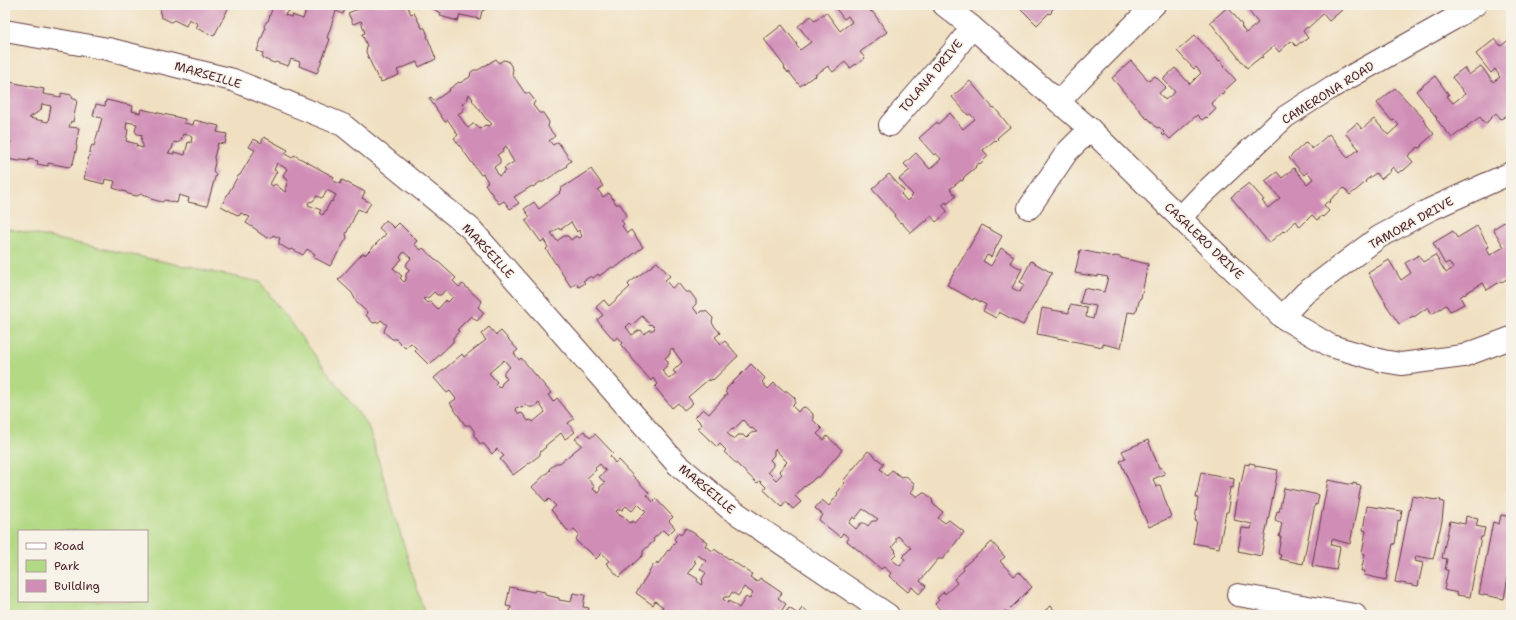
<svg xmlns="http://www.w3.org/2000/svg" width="1516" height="620" viewBox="0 0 1516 620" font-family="'Shantell Sans',sans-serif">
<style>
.green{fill:#b2d984;stroke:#7e7c58;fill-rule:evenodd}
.building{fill:#d08eb7;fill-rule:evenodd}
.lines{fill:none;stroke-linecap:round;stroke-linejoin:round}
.minor-casing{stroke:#633c42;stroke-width:24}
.minor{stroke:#fff;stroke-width:22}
.labels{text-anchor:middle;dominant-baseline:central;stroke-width:3.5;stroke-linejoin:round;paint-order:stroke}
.street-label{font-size:12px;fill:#4a1f2b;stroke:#f7f3e8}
</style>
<rect width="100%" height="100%" fill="#f7f3e8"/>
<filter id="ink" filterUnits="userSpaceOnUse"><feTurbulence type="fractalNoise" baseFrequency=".025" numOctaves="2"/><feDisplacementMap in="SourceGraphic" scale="8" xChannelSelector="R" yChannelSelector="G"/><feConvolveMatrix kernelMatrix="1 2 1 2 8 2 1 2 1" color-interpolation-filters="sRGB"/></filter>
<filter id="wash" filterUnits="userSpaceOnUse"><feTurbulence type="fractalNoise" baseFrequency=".012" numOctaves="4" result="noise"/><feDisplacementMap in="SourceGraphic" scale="16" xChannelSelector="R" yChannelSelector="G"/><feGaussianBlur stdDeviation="0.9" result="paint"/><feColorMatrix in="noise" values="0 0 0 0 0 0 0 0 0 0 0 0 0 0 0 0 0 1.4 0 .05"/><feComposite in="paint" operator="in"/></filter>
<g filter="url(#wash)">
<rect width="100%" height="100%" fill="#f0e0c1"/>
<path class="green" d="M5,228L260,282L368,426L425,615H5ZM19,531H147V601H19Z"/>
<g id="blocks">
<g class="building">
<polygon points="158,5 230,5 214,36 196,28 198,24 189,19 186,26 174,20 171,22 161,17 160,13 161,10 156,8"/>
<polygon points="272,5 294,5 291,10 286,13 285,15 291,17 292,15 303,19 307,7 308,8 309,5 347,5 343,14 336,11 327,38 330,39 329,42 317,73 299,66 300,62 291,59 288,66 276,62 274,63 264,59 262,56 263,53 257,51 265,29 264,26 266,22 268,21 272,9 271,8"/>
<polygon points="356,5 407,5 411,14 414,13 422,28 425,28 428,36 427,36 436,59 419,67 417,62 397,70 399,75 381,82 380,79 378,79 366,52 367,46 362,34 365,33 361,21 353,24 348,13 358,9"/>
<polygon points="431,5 487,5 486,9 482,11 480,19 460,15 458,21 440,16 441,13 436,11 436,10 430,8"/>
<polygon points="833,5 866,5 871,12 872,11 887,32 873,42 874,43 871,44 860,52 865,58 856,65 856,64 850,68 845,62 833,72 828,66 815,75 816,76 815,77 814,76 800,86 789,72 788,73 784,68 785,67 764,39 782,25 797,44 796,45 800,50 811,42 798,26 811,16 815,21 826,12 840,31 852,22 848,16 844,19"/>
<polygon points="1017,5 1057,5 1051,11 1052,12 1050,14 1049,13 1037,25"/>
<polygon points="1246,5 1282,5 1286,10 1292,5 1348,5 1329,21 1323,14 1308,28 1307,27 1303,31 1308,38 1301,43 1301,42 1296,46 1291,41 1279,52 1274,46 1262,56 1263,57 1261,58 1261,57 1247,68 1210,22 1228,7 1242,25 1241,26 1246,33 1258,23 1245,6"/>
<polygon points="1195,35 1219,61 1220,60 1225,66 1224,67 1236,80 1223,92 1224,93 1222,95 1221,94 1211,103 1216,109 1207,118 1206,117 1202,120 1197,115 1170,139 1165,134 1164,136 1162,134 1164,132 1159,127 1157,128 1148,118 1147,119 1112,78 1131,61 1149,81 1155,76 1166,87 1159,93 1165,100 1175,92 1163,79 1175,68 1190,84 1201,73 1196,67 1194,69 1177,51"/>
<polygon points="1511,38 1511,102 1509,103 1511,106 1511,113 1501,119 1496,113 1485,124 1480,117 1467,126 1467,129 1466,127 1452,138 1436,119 1437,118 1416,91 1435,76 1449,95 1447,96 1453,103 1465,94 1452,77 1464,68 1469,75 1481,66 1493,82 1500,77 1495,69 1491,73 1476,54 1495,39 1501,46"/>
<path d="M496,59L499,63L503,60L508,61L513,69L512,74L525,93H529L535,101L533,105L539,113H543L549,122L548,127L555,136L549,141L553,145L558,142L571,161L566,165L567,166L543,182H540L533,187L532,186L514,197L519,203L510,209L504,201L499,204L485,184L488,182L483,174L481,175L454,138L458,135L448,120L445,122L429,98L431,97L434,101L450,90L449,89L459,82L460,83L470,77L471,72L474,70H478ZM469,94L473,99L472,100L487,120H488L492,124L489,126L485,125L480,129L477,125L473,124L468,128L458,114L463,111L464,107L462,104L467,100ZM506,146L509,151L508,152L514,162L504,168L506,171L499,176L494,167L500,163V159L497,155L503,151L504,148Z"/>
<path d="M5,81L44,89L43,94L61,97V93L72,95V98L77,100L73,122L71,121L69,127L79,128L76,145L77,147L73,163L69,167L48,163V166L37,164L38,161L29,159V161L21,160L19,161L7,159L11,141H5ZM42,104L51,106L48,122L29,118L41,110Z"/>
<polygon points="970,81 993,108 994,107 1010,127 997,138 998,139 996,141 995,140 983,150 988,156 980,164 979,163 975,166 976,167 963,178 964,179 962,181 961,180 950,189 956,196 947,204 946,202 942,205 947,211 944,215 936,222 931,216 927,219 928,220 926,222 925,221 911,233 901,222 900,223 894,216 895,215 872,189 889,174 904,191 901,194 907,201 913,195 899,179 910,170 904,164 916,153 930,169 941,159 936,153 934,155 919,138 937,122 938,124 950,113 963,129 975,119 970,114 968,115 952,97"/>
<polygon points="1395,88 1424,119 1423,120 1434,134 1421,145 1422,146 1419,148 1418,147 1408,156 1413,162 1403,171 1402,170 1398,173 1393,167 1390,170 1391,171 1381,179 1376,173 1365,181 1366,182 1350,195 1344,188 1330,200 1331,201 1329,203 1328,201 1324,205 1329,211 1323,217 1322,216 1317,220 1312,215 1300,227 1296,221 1284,232 1283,231 1269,243 1231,197 1249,183 1264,200 1262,201 1268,208 1280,198 1265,181 1277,172 1282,178 1294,168 1307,184 1313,179 1308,172 1304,175 1289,158 1306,142 1312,149 1329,134 1344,152 1343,153 1348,158 1359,149 1345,133 1357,123 1362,129 1374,119 1388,135 1399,125 1394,120 1392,121 1377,103"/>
<path d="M106,100L133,106L132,111L140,113L141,109L185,119L184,123L193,125L194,120L219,126L217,132L227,134L225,144L218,143L214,157L215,163L213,171L216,174L207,206L188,202L189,198L179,195L177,203L165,200L162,202L151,199L149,196L141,194L137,196L128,194L126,192L113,188L115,181L105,179L104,184L84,179L91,147L92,145L94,146L102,118L93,116L96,104L105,106ZM127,122L137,124L135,131L137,134L142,135L141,141L143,145V148L136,146L137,144L126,141L128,130L126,129ZM183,134L192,136L191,143L188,142L185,155L174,152V154L168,153L172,149L174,142L178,143L181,140Z"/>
<path d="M264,137L288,150L285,154L292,158L294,155L334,177L332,180L340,184L342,180L365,192L362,198L371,203L365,212L358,209L346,234L347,238L330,266L313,257L315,254L307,249L303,255L292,249L289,250L279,244V241L280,238L273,235L272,237L267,238L258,232L257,230L246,223L250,217L241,213L239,216L221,206L238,176L240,175L255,150L249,147L254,139L261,143ZM277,163L287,169L283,175L284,178L288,180L286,186V190L285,192L275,184L273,186L270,184L277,171L274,170ZM327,190L336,195L332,202L331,201L323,215L319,213L321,210L308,205L309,202L313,201L317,196L321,198L324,196Z"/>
<path d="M591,169L603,186L598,190L603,197L609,193L616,204H620L626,213L625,217L621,220L624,224L622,226L627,233L631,230L643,247L615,268L612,267L599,276L598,274L593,278L591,276L583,281L585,283L579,287L576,283L571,287L546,249L548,247L544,240L541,242L525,220L530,217L524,209L534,202L539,209L560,193L559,192L561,190L560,189ZM571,222L577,232L579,230L582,236L580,238L576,236L571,240L568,236H564L557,241L551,233L559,228L560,230Z"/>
<path d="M386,220L394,228L399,223L417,241L414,244L421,250L423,248L456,278L453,281L459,287L463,284L482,302L478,307L484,313L477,321L471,316L457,330L459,331L453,338V342L429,365L415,351L417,349L411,343L405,348L396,339H392L384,332L385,328L387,325L381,320L379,322L373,323L366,315L367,312L357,303L352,293L338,280L361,255L364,253L365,255L386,234L379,228ZM404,252L411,258L407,263L406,267L410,270L406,274V280L404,282L400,278L402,276L393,268L402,259L400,257ZM445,290L453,297L448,302L446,300L438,309L430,301L427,303L423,299L429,297L434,292L437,295H441Z"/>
<polygon points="1506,221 1511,228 1511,276 1502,282 1501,281 1487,290 1483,283 1466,293 1465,295 1464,294 1460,297 1464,304 1455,309 1450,311 1446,305 1432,314 1428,307 1414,317 1413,316 1399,324 1385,303 1386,303 1368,273 1389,260 1401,280 1411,273 1405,263 1419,255 1423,262 1435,255 1446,273 1453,268 1449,262 1445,264 1433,243 1453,231 1457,238 1477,226 1489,247 1486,248 1490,255 1504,247 1493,229"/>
<polygon points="982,225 1002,236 991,257 987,255 983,261 991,266 1001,248 1014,256 1010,263 1022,269 1012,288 1020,292 1024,284 1020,282 1031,261 1052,273 1023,325 999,312 996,318 983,311 986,305 974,298 973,300 947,285"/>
<polygon points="1080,250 1114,257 1114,256 1121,257 1121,258 1148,264 1141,298 1140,298 1137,309 1135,313 1128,312 1121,348 1103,344 1103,347 1037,334 1042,308 1069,313 1070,305 1087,308 1086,317 1093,319 1096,306 1080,303 1084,288 1104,292 1108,277 1098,275 1098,277 1075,273"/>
<path d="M657,262L670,276L665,280L672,288L678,283L685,292H690L696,300V304L693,307L698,314L701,311H706L713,318L712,323L720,333L715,337L721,344L725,341L738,356L713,380L712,379L710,381L709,379L688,397L693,403L684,410L678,403L672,408L655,387L658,384L653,378L651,381L621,345L623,343L618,337L614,340L597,320L603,315L596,307L604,300L609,306L630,287L628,285L629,283ZM642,316L650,325L651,324L655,328L653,330H649L644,334L641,330L638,331L632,335L626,327L630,323L632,325ZM672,348L682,362L673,371L676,373L669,379L662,370L668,365V362L665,358L670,354V350Z"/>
<path d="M489,327L496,335L501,331L518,350L514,353L519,360L521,358L551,393L548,395L553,402L557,398L574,419L568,423L575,432L565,439L561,433L545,446L546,447L540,452V455L513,475L500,459L504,456L497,449L492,454L484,444H480L474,435V431L470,425H465L450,403L456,399L450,391L447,393L434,378L460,356L462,354L464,357L486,340L481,334ZM504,360L510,367L504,372V375L507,379L502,383L501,386L499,388L495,384L497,382L489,373ZM539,403L545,412L533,422L531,420L528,421L522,413L519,414L515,409L517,407L522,408L526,404L529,407H534Z"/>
<path d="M751,364L765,378L762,382L768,389L774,383L783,391H787L795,398V403L792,406L798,412L801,408L805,407L813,414V420L822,429L817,434L824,440L827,436L842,450L819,477H816L810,483V482L805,487L804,486L795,496L801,502L793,509L786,502L782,507L764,490L766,487L760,481L757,483L724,452L726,450L720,444L717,447L698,429L702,424L695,417L703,409L709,414L727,394L725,392L727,390L726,389ZM743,420L751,429L752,428L757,432L751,433L746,438L743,435H738L734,440L727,433L732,429L733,430ZM775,449L787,462L779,471L782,474L776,480L768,472L773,466V463L770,460L774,455V451Z"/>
<path d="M584,431L590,438L595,434L613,453L610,456L615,463L618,460L649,493L647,495L653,502L656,499L673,517L669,521L675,528L668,535L663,530L653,539L654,541L643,551V555L619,577L606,563L609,561L602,553L596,559L587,549L584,548L576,541L577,537L579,534L574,529L572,531L567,530L551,510L556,506L549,499L546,502L532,487L550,470L549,469L556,463H560L582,445L575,439ZM600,464L606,471L599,477L605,483L600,487V492L598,493L593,489L595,487L587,478L596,470L595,468ZM638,504L646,512L635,523L633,521L630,523L622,515L620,516L616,511L617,510H622L626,506L632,511Z"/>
<polygon points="1148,440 1159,468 1161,467 1165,474 1153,479 1156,487 1160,485 1171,517 1149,527 1120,461 1126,459 1122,451"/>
<path d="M868,451L884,464L880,469L887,476L892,470L901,477L906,476L914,483V488L911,492L917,497L920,494L925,493L932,499L933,504L943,512L938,518L945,523L949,520L964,532L943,559H938L920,581L926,586L919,594L912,587L908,592L889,576L891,573L884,567L881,569L847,541L849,538L843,533L840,537L819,520L823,515L815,508L822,500L829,506L838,494L837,493L845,483L843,481ZM863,509L878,519L876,521H872L868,526L864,523H861L856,529L849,523L853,517L855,519ZM898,536L911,548L902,557L905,559L900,566L891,559L896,554L895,549L892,547L896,542V538Z"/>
<polygon points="1249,463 1255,464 1255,466 1278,470 1261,556 1238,551 1242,528 1251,529 1252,524 1234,520 1240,482 1241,483 1245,464 1249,465"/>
<polygon points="1201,472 1234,479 1233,488 1230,487 1228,501 1230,502 1228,512 1226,512 1219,548 1193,543 1197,521 1195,521 1198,498 1196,498"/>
<polygon points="1328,480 1353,485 1353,483 1357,484 1356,485 1361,486 1350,544 1332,539 1331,545 1340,547 1336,570 1312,566"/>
<polygon points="1284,488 1319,495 1317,505 1315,504 1303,564 1280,559 1281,555 1278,554 1281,537 1279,537 1282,523 1275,520 1277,511 1279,512"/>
<polygon points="1412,496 1436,500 1436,499 1441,500 1440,501 1444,502 1442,521 1433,559 1416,556 1415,561 1423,563 1418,586 1395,582"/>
<polygon points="1367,506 1402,511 1400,521 1398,520 1395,544 1393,544 1386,580 1364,575 1365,571 1361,571 1365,554 1362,553 1366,531 1363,530"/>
<polygon points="1501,515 1511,517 1511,555 1510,555 1508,564 1511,565 1511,573 1510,577 1508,577 1504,599 1479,594 1493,522 1499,524"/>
<polygon points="1466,516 1478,519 1476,526 1485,528 1483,537 1481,537 1470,597 1457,595 1458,593 1444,590 1448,570 1445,570 1447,559 1442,558 1450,521 1465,524"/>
<path d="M686,528L707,542L705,546L713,551L714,549L752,574L750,577L757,582L760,578L782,593L778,598L786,604L780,613L774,609L769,615H663L659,612L663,607L655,601L653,605L636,593L654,564L655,565L657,562L658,564L668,550L669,551L676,541L674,539L678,533L681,535ZM698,555L706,561L700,569L706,573L702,579L703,583L702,585L697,581L698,579L688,573L696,562L694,561ZM744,587L753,593L749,599L746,597L739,608L729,601L728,603L723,599L724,597H729L732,592L738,596Z"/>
<polygon points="992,542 1005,557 1000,561 1014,576 1019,572 1032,587 1007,612 1005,611 1000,615 945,615 935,604 939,600 937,598 944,592 945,594 957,583 954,579 964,570 963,568 964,566"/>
<polygon points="510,587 534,592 535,590 545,592 545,595 559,598 559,600 571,602 573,593 585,595 583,607 589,608 588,615 509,615 511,607 506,606"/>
<polygon points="1051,606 1058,615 1039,615"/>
<polygon points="789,608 798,614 802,608 812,615 784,615"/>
</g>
</g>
</g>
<g filter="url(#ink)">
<use href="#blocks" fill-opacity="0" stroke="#633c42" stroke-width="1"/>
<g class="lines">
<g class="minor-casing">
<g id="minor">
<polyline points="944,5 972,27 1090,129 1180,218 1282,317 1331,346 1383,361 1401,364 1463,356 1511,338"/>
<polyline points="5,31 108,49 233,80 343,125 470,228 677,464 729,508 888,615"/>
<polyline points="1059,102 1080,79 1154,5"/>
<polyline points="890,125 953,52 972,27"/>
<polyline points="1029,208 1067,152 1090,129"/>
<polyline points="1180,218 1201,196 1285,117 1332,87 1453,19 1475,5"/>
<polyline points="1282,317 1305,293 1379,237 1429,210 1511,173"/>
<polyline points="1238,595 1355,615"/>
</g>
</g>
<use href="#minor" class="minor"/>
</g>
</g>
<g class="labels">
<g class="street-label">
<text transform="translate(208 75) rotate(16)">MARSEILLE</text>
<text transform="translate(931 76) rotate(-50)">TOLANA DRIVE</text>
<text transform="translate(1328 93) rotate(-32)">CAMERONA ROAD</text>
<text transform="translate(1411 223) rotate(-29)">TAMORA DRIVE</text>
<text transform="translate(1204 241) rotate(44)">CASALERO DRIVE</text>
<text transform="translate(488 251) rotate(47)">MARSEILLE</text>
<text transform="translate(707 489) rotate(40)">MARSEILLE</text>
</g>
</g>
<rect width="1516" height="620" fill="none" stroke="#f7f3e8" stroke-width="20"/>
<rect x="18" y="530" width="130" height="72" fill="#f7f3e8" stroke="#b29e9c"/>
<rect x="26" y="543" width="20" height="6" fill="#ffffff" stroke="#b29e9c"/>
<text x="54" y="550" font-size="12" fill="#4a1f2b">Road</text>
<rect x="26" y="560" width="20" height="12" fill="#b2d984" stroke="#b29e9c"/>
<text x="54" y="570" font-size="12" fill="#4a1f2b">Park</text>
<rect x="26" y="580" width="20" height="12" fill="#d08eb7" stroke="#b29e9c"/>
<text x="54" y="590" font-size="12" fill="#4a1f2b">Building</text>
</svg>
